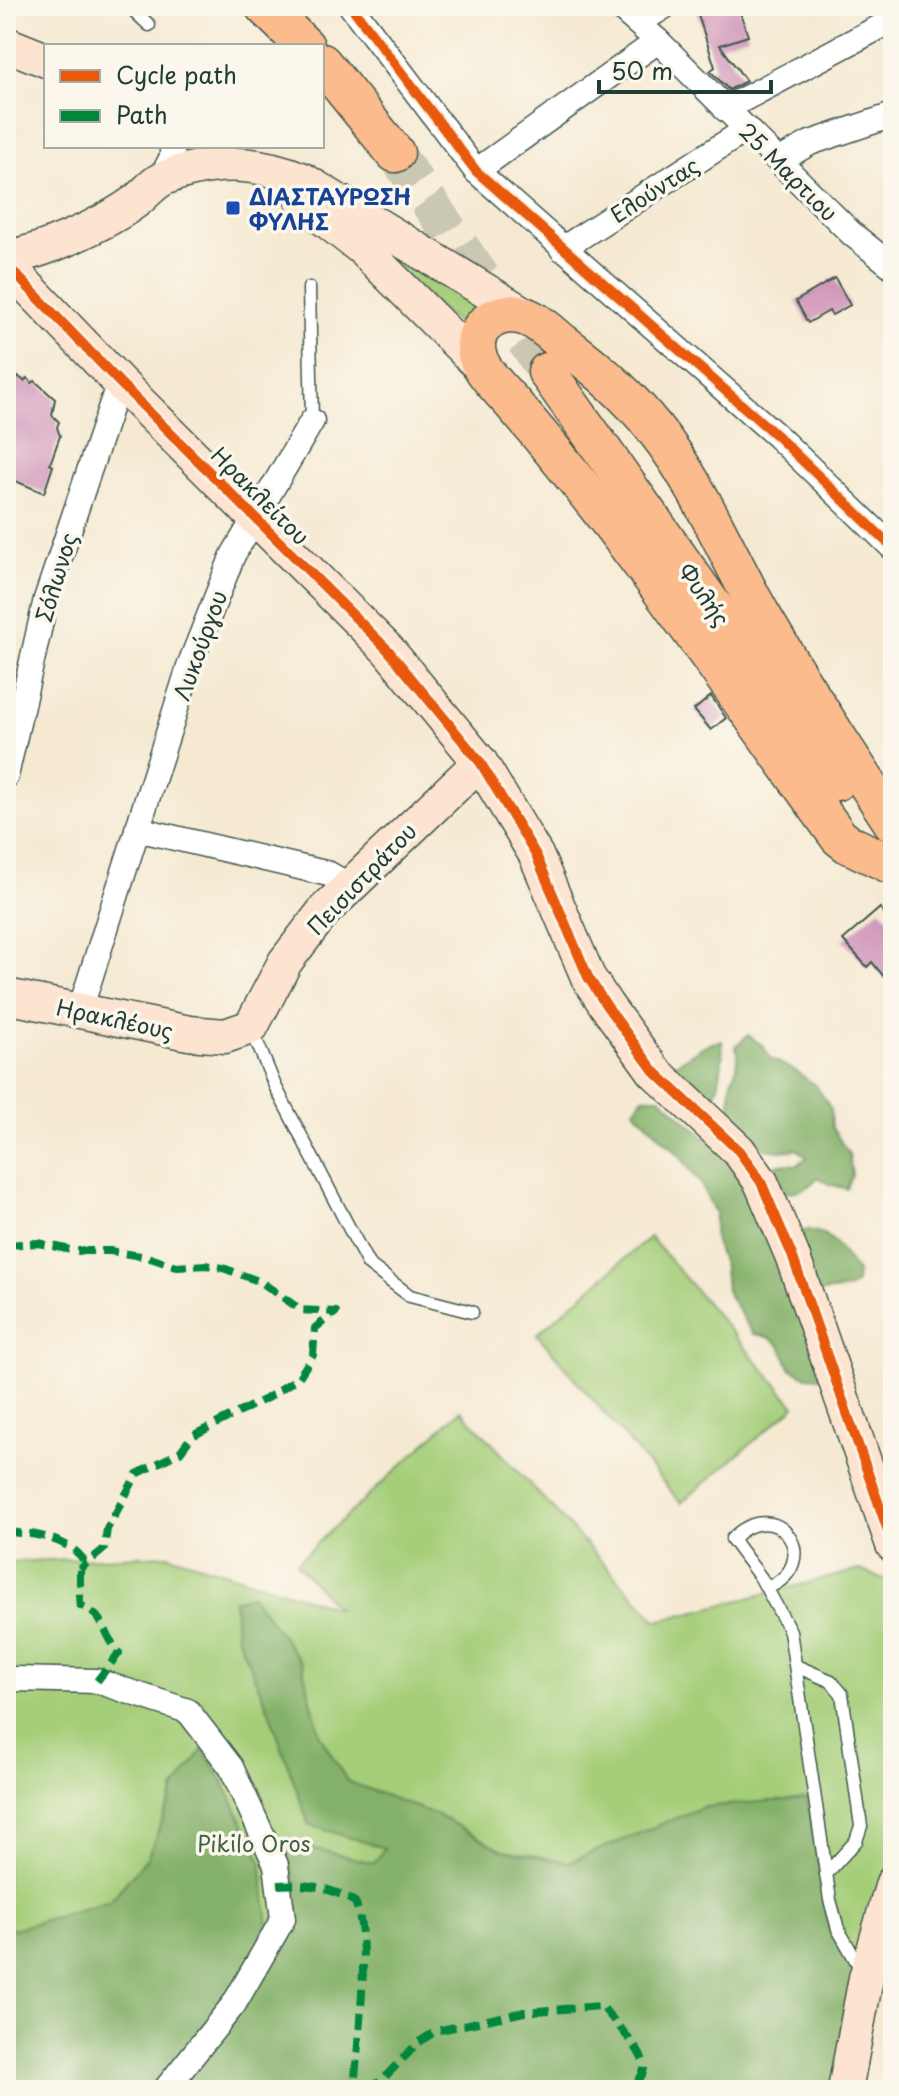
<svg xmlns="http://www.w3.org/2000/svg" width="899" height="2096" viewBox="0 0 899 2096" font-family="'Playpen Sans',sans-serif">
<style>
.green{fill:#a5ce79;stroke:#628656;stroke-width:2}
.forest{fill:#84b169;stroke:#52774e;stroke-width:2}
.building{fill:#d095ba}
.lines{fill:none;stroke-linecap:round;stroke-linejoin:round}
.primary-tunnel{stroke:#cac7b2;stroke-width:38;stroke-dasharray:38 19;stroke-linecap:butt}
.lane-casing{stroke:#3f574c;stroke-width:15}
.street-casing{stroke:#3f574c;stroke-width:27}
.secondary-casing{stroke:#3f574c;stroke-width:37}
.primary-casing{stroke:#3f574c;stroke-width:41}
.lane{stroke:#fff;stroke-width:12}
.street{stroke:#fff;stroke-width:24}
.secondary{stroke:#fde4d1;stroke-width:34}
.primary{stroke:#fbbb8d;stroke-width:38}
.quiet{stroke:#00873e;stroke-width:8;stroke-dasharray:16 8;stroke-linecap:butt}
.cycleway-casing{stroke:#fbf7ec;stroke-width:15}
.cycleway{stroke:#e8590c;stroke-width:10}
.transit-dot{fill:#1a4fb4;stroke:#fbf7ec;stroke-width:3}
.labels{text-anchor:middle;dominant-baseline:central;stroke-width:7;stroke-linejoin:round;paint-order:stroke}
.street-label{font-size:22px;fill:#1f3d34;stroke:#fbf7ec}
.transit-label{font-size:22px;font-weight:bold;fill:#164399;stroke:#fbf7ec;text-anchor:start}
.park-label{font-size:22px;fill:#406145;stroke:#fbf7ec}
</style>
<rect width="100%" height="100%" fill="#fbf7ec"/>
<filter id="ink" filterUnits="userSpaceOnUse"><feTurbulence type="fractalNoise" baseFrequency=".0125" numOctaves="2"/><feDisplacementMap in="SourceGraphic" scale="16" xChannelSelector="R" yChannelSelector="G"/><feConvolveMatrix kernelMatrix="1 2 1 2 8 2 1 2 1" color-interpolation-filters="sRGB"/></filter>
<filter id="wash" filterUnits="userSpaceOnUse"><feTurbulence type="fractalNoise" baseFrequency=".006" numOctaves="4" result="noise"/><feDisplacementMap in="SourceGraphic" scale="32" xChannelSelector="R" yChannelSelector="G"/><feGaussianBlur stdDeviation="1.8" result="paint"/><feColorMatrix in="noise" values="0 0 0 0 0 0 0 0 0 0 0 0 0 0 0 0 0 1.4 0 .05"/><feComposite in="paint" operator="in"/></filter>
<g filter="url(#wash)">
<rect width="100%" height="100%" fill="#f5e9d2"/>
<g class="green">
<polygon points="304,192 490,311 467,331"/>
<polygon points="650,1237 795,1406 681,1503 537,1334"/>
<polygon points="461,1410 657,1621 859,1570 893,1582 893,1965 712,2090 6,2090 6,1562 169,1555 337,1608 296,1563"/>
</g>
<g class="forest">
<path d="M748,1035L763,1046L771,1059L796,1071L816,1086L831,1109L832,1128L849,1154L852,1175L847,1189L829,1184L818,1177C807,1190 798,1192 782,1192L766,1172L779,1164L798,1165L807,1157L797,1149C769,1155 749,1146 729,1125C732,1110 729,1096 731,1085C735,1067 741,1066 736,1046Z"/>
<path d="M722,1041C724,1060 719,1091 710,1107L668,1067C689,1060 699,1043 722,1041Z"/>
<path d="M643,1097H660L750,1179L823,1378L807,1377L790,1368C782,1345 778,1337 753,1334L726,1291L724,1267L714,1239L715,1213L701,1184L679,1155L634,1110Z"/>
<path d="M808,1230C839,1235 839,1252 857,1272L856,1283L848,1289L817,1293L796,1233Z"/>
<polygon points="252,1595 302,1664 320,1735 347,1781 437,1815 503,1850 569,1862 703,1807 807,1798 830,1929 858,1974 831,2090 175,2090 247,2000 285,1941 296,1888 283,1841 374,1863 384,1848 309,1825 268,1708 236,1634 234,1600"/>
<polygon points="203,1749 225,1785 261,1860 268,1926 247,1970 153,2090 6,2090 6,1931 110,1901 147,1858 175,1789"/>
</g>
<g id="blocks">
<g class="building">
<polygon points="695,6 738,6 748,36 720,45 746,81 729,90 710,71 715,67"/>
<polygon points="835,278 850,305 832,315 829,311 808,323 796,301"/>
<polygon points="18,376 24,381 27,378 32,383 35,381 55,399 52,415 59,422 57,427 60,436 50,464 53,466 44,493 6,477 6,377 16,381"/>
<polygon points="711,696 726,718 711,730 694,710"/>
<polygon points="880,908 893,923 893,988 872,962 867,967 843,940"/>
</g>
</g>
</g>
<g filter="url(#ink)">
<use href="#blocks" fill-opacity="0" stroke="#3f574c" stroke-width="2"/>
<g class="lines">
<polyline class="primary-tunnel" points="395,153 547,372"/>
<g class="lane-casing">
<g id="lane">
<polyline points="129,6 149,25"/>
<polyline points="309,288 312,421"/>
<polyline points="252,1030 275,1086 368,1264 410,1296 472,1312"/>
<path d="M767,1588C826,1563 778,1492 732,1539L761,1578L790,1631L830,1900L838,1929L862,1971"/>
<polyline points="796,1666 831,1681 842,1694 861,1826 856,1841 826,1874"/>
</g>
</g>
<g class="street-casing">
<g id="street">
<polyline points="351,6 476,171 777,436 893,548"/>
<polyline points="618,6 658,41 852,234 893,267"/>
<polyline points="638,23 665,6"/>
<polyline points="725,109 893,20"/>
<polyline points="780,160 810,143 893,115"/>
<polyline points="476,171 658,41"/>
<polyline points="160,180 172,157 172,146"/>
<polyline points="562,249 747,129"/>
<polyline points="6,776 46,599 119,382"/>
<polyline points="137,829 329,874 348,885"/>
<polyline points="80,1010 190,664 233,555 312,421"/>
<polyline points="6,1681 14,1679 97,1681 188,1711 231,1767 276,1865 283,1919 234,2004 165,2090"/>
</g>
</g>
<g class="secondary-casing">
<g id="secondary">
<polyline points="6,44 46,60"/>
<polyline points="303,202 363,249 483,369"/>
<path d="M6,257C41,254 108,222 136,201C144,195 151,186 159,181C168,175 179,173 189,170C229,160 265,164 303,180L527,316"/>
<polyline points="6,264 119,382 388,650 480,762 536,855 588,977 606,1005 654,1071 739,1151 761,1182 792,1255 893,1545"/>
<polyline points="6,996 189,1033 225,1036 251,1027 285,962 325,910 480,762"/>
<polyline points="845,2090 866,1978 893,1883"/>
</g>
</g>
<g class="primary-casing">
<g id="primary">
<polyline points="264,6 305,46"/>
<polyline points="322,63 395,153"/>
<polyline points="547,372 837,781"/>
<path d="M890,864L848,844L839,837C733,691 632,541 514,405C499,387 470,364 477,338C481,322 497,314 513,314C533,315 548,331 563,343C597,368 628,395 654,428C698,483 725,550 759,611C801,683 847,753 893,823"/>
</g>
</g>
<use href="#lane" class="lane"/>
<use href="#street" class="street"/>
<use href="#secondary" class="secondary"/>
<use href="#primary" class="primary"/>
<g class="quiet">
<polyline points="6,1245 38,1243 76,1251 110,1251 147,1257 177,1267 206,1265 223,1268 261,1282 301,1310 336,1312 315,1328 313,1355 299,1377 269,1397 192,1436 180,1452 137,1474 107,1529 104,1549 80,1569"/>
<path d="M6,1529C15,1535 21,1532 31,1534C49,1537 72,1544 83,1559L80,1569V1605C107,1617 102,1632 119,1653L97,1681"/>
<path d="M278,1885C306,1883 330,1887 355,1902C372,1939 357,2044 354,2090"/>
<path d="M366,2090L382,2080L419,2042L436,2031L524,2012L602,2006C612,2020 647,2054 644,2069C642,2078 636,2084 629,2090"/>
</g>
<g class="cycleway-casing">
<g id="cycleway">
<polyline points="351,6 476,171 777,436 893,548"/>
<polyline points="6,264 119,382 388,650 480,762 536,855 588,977 606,1005 654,1071 739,1151 761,1182 792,1255 893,1545"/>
</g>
</g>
<use href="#cycleway" class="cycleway"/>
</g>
</g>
<rect class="transit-dot" x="225" y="200" width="16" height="16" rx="4"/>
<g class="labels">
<g class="street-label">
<text transform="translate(789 171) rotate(45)">25 Μαρτιου</text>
<text transform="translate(654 189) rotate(-33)">Ελούντας</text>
<text transform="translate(261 495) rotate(45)">Ηρακλείτου</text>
<text transform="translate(55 577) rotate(-73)">Σόλωνος</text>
<text transform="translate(705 594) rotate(55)">Φυλής</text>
<text transform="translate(199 645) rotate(-70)">Λυκούργου</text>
<text transform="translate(361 878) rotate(-46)">Πεισιστράτου</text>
<text transform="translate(115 1018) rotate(12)">Ηρακλέους</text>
</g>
<g class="transit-label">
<text x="249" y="195">ΔΙΑΣΤΑΥΡΩΣΗ<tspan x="249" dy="25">ΦΥΛΗΣ</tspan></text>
</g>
<g class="park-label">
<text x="254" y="1842">Pikilo Oros</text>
</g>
</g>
<rect width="899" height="2096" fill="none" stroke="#fbf7ec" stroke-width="32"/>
<rect x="44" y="44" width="280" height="104" fill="#fbf7ec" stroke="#a3ada2" stroke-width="2"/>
<rect x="60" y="70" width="40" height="12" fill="#e8590c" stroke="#a3ada2" stroke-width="2"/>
<text x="116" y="84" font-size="24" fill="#1f3d34">Cycle path</text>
<rect x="60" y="110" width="40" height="12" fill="#00873e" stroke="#a3ada2" stroke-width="2"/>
<text x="116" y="124" font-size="24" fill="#1f3d34">Path</text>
<path d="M599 80v12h172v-12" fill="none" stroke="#1f3d34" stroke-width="4"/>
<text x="611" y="80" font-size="24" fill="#1f3d34" stroke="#fbf7ec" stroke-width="6" paint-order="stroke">50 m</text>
</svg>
